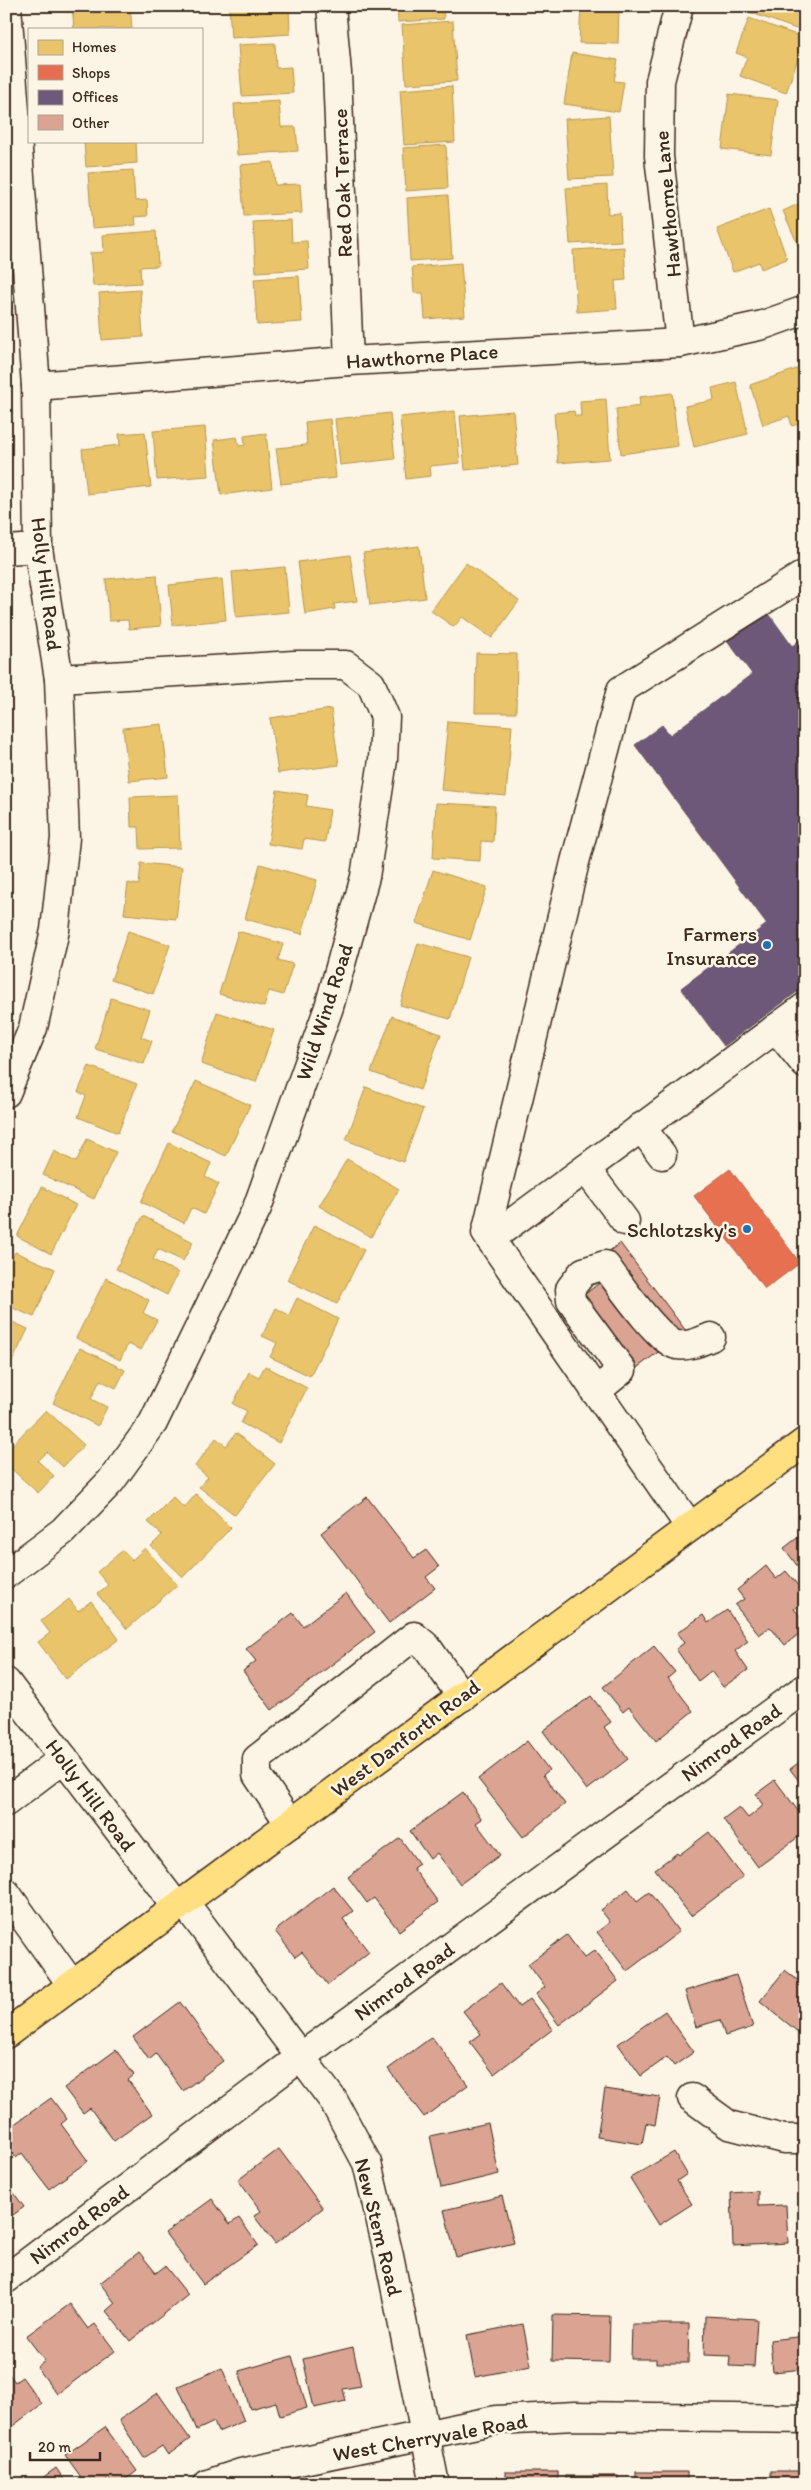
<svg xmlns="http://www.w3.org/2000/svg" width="811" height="2490" viewBox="0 0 811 2490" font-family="Itim,sans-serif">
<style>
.homes{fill:#e9c46a;stroke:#b59653}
.shops{fill:#e76f51;stroke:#b35a42}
.offices{fill:#6d597a;stroke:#5e4b5e}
.building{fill:#daa392;stroke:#3b2a1e}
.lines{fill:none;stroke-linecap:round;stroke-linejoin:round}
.minor-casing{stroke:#3b2a1e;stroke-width:31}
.major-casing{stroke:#3b2a1e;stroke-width:31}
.minor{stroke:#fcf5e5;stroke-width:28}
.major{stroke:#ffdf80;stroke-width:28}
.poi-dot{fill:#1f6fb2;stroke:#fcf5e5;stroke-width:2}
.labels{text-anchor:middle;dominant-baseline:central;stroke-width:5;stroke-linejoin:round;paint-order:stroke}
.street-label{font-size:21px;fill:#3b2a1e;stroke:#fcf5e5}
.poi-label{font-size:21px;fill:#3b2a1e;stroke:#fcf5e5;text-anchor:end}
</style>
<rect width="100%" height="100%" fill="#fcf5e5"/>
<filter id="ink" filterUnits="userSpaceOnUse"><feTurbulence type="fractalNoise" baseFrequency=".02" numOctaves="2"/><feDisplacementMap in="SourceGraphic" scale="10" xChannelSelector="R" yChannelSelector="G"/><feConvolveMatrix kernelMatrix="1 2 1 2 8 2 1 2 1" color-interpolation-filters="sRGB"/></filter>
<g filter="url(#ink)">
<g class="homes">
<polygon points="72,6 130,6 132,29 74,29"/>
<polygon points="229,6 289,6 290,34 231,38"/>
<polygon points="397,6 443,6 444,19 398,22"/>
<polygon points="581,6 619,6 618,44 579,43"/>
<polygon points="751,6 805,6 796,29 749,12"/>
<polygon points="749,18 805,38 786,93 740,76 747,57 736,53"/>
<polygon points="453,21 457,81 406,84 402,25"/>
<polygon points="275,43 276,68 291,67 293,93 242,96 238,45"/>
<polygon points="572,53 618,60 614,81 624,82 619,112 564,104"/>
<polygon points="452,86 455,142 404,145 400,90"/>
<polygon points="729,94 778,100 771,155 722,149"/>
<polygon points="279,101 281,127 296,127 298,151 237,155 234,104"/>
<polygon points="609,116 613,177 569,179 565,119"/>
<polygon points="103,141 136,141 137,163 86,167 84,142"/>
<polygon points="446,145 448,188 406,191 403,148"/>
<polygon points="273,162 275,185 300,184 302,213 244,216 240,165"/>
<polygon points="133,170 135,201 147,200 148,216 135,217 136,225 92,228 88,173"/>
<polygon points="607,185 608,214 620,213 621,241 570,244 566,188"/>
<polygon points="448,195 452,258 410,261 407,198"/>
<polygon points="805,201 805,242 798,245 783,211"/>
<polygon points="769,209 787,259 761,269 759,262 733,272 717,229"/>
<polygon points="291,220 292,242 307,241 309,269 256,272 253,222"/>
<polygon points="156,231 158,266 140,267 141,283 93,286 90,253 104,252 103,235"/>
<polygon points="624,247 626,280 615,281 617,309 577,312 573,250"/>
<polygon points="461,263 465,316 425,319 423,293 414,293 412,267"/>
<polygon points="299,276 302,322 257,325 254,279"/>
<polygon points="140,290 143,337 102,340 99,293"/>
<polygon points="805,366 805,422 792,426 789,416 763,425 750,385"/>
<polygon points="736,382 748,434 694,447 685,406 714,400 712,388"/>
<polygon points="672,393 678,446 621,454 616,409 640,406 639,397"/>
<polygon points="606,399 610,459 558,463 554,413 574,411 575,416 581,416 580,401"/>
<polygon points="455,411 460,463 430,466 431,476 406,479 400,417"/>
<polygon points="513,411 518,465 465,470 460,416"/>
<polygon points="390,413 395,459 340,465 335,419"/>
<polygon points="330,419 336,478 281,484 276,448 307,445 305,422"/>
<polygon points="205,427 209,476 157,480 153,431"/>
<polygon points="145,432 151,487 87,494 82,449 120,445 119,434"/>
<polygon points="266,433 272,488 221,495 214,440 237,437 239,446 245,445 244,436"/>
<polygon points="419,546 425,598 370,605 363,553"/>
<polygon points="350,555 357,601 334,604 335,609 305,614 298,562"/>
<polygon points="466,563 519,601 492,638 462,617 454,627 431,611"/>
<polygon points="285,567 289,612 236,617 232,572"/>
<polygon points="157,575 161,626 129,629 128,620 109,621 106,579"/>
<polygon points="222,579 226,620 173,625 169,585"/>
<polygon points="476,653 517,654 516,713 475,713"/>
<polygon points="331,709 339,765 278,773 270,718"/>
<polygon points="448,721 512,726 506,796 441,790"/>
<polygon points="162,724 168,777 129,781 123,728"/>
<polygon points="6,743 11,797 6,797"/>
<polygon points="277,790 308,795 306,806 330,810 325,842 304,839 302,849 268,844"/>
<polygon points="178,795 180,848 140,849 139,827 131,827 130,797"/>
<polygon points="436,803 495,806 493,842 481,841 480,861 433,858"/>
<polygon points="6,817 12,817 10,868 6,868"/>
<polygon points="141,863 182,867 176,919 124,914 128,883 139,885"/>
<polygon points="260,864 317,880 302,934 245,919"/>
<polygon points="433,870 487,887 470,940 416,923"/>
<polygon points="128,931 170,945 153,994 111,980"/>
<polygon points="238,931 283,944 278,960 293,964 283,995 269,991 264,1007 219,994"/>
<polygon points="418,943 468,957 450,1019 400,1005"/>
<polygon points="111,998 150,1010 141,1037 152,1041 144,1064 95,1049"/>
<polygon points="217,1012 274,1030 256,1082 201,1064"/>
<polygon points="392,1016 441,1034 420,1090 371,1072"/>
<polygon points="89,1066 137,1084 118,1133 78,1117 86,1096 78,1092"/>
<polygon points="196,1081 250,1105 226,1156 172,1131"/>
<polygon points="366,1087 423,1109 403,1162 346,1140"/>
<polygon points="87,1139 116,1152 94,1199 43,1175 54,1151 76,1162"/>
<polygon points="169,1143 211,1163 205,1177 219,1184 204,1214 191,1208 184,1223 141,1202"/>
<polygon points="347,1159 399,1189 371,1237 319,1206"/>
<polygon points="42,1187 76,1205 51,1254 17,1236"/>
<polygon points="143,1216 193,1242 183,1261 158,1249 153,1260 178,1273 167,1295 116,1269"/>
<polygon points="314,1225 364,1250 337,1304 287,1280"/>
<polygon points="15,1252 55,1269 34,1317 6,1305 6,1270"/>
<polygon points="106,1278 149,1300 143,1313 157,1320 141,1350 128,1344 120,1360 76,1338"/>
<polygon points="297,1298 338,1319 310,1376 270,1357 277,1343 262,1336 276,1308 289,1315"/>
<polygon points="6,1319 28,1329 6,1374"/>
<polygon points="80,1348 125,1370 116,1388 100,1380 91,1399 107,1407 98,1426 53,1403"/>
<polygon points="265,1366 307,1388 279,1443 241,1423 247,1411 233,1404 249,1372 259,1377"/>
<polygon points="46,1410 84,1445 63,1467 47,1452 38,1461 54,1476 38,1493 6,1464 6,1451"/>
<polygon points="236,1433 275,1464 235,1515 199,1487 208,1477 195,1466 216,1438 226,1446"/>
<polygon points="6,1483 14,1493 6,1499"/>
<polygon points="196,1494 231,1528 183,1577 151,1546 162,1535 148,1522 173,1497 184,1508"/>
<polygon points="145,1548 177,1585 127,1629 97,1594 108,1585 97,1572 123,1550 132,1560"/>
<polygon points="69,1599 78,1611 91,1601 119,1639 66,1679 38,1642 50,1633 41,1621"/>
</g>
<polygon class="shops" points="730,1169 800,1263 765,1289 694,1196"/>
<polygon class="offices" points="764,607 792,646 805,637 805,986 724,1046 681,988 767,924 635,745 662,725 670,735 752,674 724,636"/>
<g class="building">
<polygon points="620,1243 686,1331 674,1340 608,1252"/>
<polygon points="607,1277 661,1350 634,1370 580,1298"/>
<polygon points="367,1497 414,1558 426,1550 439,1567 426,1577 435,1588 389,1623 321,1533"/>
<polygon points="805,1532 805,1576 784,1548"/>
<polygon points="766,1566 776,1579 786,1571 805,1594 805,1601 794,1609 805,1622 805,1629 785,1645 770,1627 759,1635 735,1605 744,1599 737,1590"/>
<polygon points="346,1593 375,1632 272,1710 243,1671 256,1661 246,1649 293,1613 303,1626"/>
<polygon points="727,1610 748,1641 735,1651 748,1670 723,1687 711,1671 698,1681 676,1649 684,1643 677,1633 703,1615 708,1623"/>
<polygon points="654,1646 675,1672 668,1678 693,1711 656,1741 629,1707 623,1712 603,1687"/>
<polygon points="591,1696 611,1722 604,1727 628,1759 587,1790 543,1731"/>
<polygon points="527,1741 549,1770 543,1775 565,1804 523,1837 478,1779"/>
<polygon points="804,1759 805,1759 805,1789 790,1769"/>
<polygon points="775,1780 805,1820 805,1832 758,1867 723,1819 739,1807 748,1818 764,1805 756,1794"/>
<polygon points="463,1792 482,1819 476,1823 500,1855 460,1884 437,1853 430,1859 410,1831"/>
<polygon points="709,1832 743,1877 691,1916 655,1869 677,1853 679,1855"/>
<polygon points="400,1838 419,1864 413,1868 438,1902 399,1931 374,1898 367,1903 348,1877"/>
<polygon points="333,1886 353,1911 343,1919 369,1952 328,1985 302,1952 295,1957 275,1931"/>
<polygon points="628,1889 637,1901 649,1892 679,1932 627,1971 597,1932 610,1922 601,1910"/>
<polygon points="567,1935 584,1958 595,1950 618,1981 559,2025 536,1994 545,1987 528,1964"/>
<polygon points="785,1970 797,1980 805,1971 804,2037 760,2001"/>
<polygon points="736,1975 753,2027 725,2036 720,2020 696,2027 685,1991"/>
<polygon points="501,1983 519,2007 530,1999 553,2029 494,2074 470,2042 481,2034 463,2011"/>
<polygon points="180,2002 223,2061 183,2091 156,2054 149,2060 133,2037"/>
<polygon points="665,2011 694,2052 674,2066 667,2057 641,2076 618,2044"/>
<polygon points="432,2037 468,2085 424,2117 388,2069"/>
<polygon points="116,2050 134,2075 128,2080 152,2114 114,2141 90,2108 83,2113 64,2088"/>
<polygon points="605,2089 660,2097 655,2125 646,2123 642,2144 597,2137"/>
<polygon points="51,2098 67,2119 61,2124 88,2161 49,2189 22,2153 16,2158 6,2145 6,2130"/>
<polygon points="488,2123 499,2174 441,2188 430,2136"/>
<polygon points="279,2149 323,2208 275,2244 254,2216 261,2211 238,2180"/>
<polygon points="674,2152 687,2174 677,2181 692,2204 659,2225 630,2178"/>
<polygon points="6,2182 24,2207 6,2220"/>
<polygon points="758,2191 758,2206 786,2205 788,2243 733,2246 731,2193"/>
<polygon points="502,2196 514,2243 456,2257 444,2210"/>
<polygon points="212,2199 230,2224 239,2218 258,2245 203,2284 165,2233"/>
<polygon points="139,2252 156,2273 165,2266 188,2295 130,2341 106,2311 115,2303 100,2283"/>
<polygon points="70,2304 88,2329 95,2324 115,2351 57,2394 37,2367 45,2361 26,2336"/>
<polygon points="553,2315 610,2316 609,2362 552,2361"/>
<polygon points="705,2316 757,2319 754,2367 729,2366 730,2356 704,2355"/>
<polygon points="523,2324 531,2366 475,2377 467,2335"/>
<polygon points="632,2324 689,2324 688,2363 656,2363 656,2359 631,2359"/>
<polygon points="805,2336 805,2369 773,2372 770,2340"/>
<polygon points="353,2347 361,2386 343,2389 346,2401 314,2408 303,2359"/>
<polygon points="292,2356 307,2408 280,2416 276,2402 250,2409 239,2371"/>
<polygon points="222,2368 244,2421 218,2432 214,2422 197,2430 178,2386"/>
<polygon points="6,2370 15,2382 22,2377 42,2404 6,2431"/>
<polygon points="158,2393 190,2439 168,2455 162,2446 144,2458 119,2420"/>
<polygon points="105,2427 137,2471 120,2484 113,2484 109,2478 101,2484 86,2484 65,2455"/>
<polygon points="56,2468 67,2484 34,2484"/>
<rect x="771" y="2471" width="30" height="13"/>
<rect x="505" y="2472" width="53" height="12"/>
<rect x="636" y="2472" width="51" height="12"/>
<rect x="566" y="2476" width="52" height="8"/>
<rect x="707" y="2482" width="51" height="2"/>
</g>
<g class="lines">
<g class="minor-casing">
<g id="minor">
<polyline points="331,6 337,73 349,361"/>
<polyline points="679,6 660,81 659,156 680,343"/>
<polyline points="36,386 349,361 680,343 763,325 805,310"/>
<polyline points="6,550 38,548"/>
<polyline points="776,1028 805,1064"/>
<polyline points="6,1093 33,1028 55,930 65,838 59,679 38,548 36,386 7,6"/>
<polyline points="641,1127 662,1155"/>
<polyline points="586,1169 625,1221"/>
<polyline points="490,1239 805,1007"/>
<path d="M595,1392L622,1370L571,1301L570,1289L583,1272L605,1265C617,1281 660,1343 677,1345C689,1347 701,1341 711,1337"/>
<polyline points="690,1527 486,1233 575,862 621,690 805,574"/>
<polyline points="6,1574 63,1531 111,1481 153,1423 257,1208 329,1007 365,877 383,760 385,717 371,684 346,665 294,665 59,679"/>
<polyline points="6,1682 177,1907"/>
<polyline points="6,1802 64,1758"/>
<polyline points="290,1824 257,1775 257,1759 414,1636 427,1647 462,1697"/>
<polyline points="6,1893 72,1985"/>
<polyline points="184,1902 333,2100 367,2163 389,2256 435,2484"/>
<polyline points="692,2098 729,2125 784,2139 805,2139"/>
<polyline points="6,2279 302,2056 805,1688"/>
<polyline points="208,2484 241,2473 496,2420 575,2416 805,2419"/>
</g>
</g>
<g class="major-casing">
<polyline id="major" points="6,2034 805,1442"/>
</g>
<use href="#minor" class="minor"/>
<use href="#major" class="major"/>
</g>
</g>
<g class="poi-dot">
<circle cx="767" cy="945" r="5"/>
<circle cx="747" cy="1229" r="5"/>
</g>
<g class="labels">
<g class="street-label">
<text transform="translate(342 183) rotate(-92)">Red Oak Terrace</text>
<text transform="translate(667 204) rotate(-95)">Hawthorne Lane</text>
<text transform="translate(422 356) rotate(-4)">Hawthorne Place</text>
<text transform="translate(47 584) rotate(83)">Holly Hill Road</text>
<text transform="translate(324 1012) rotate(-72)">Wild Wind Road</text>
<text transform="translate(405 1738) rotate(-37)">West Danforth Road</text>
<text transform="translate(731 1742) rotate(-36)">Nimrod Road</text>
<text transform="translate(91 1795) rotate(53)">Holly Hill Road</text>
<text transform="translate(404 1981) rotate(-36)">Nimrod Road</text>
<text transform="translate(79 2224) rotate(-37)">Nimrod Road</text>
<text transform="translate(379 2227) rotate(76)">New Stem Road</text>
<text transform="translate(430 2437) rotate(-10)">West Cherryvale Road</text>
</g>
<g class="poi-label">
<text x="757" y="933">Farmers<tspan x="757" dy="24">Insurance</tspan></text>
<text x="737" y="1229">Schlotzsky's</text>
</g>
</g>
<rect width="811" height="2490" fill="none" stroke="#fcf5e5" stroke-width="25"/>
<rect x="12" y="12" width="786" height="2465" fill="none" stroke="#3b2a1e" stroke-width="2" filter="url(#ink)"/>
<rect x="28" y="28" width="175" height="115" fill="#fcf5e5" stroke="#afa495"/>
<rect x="38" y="40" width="25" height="15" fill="#e9c46a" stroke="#afa495"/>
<text x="72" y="52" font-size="15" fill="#3b2a1e">Homes</text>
<rect x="38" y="65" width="25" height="15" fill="#e76f51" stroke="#afa495"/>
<text x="72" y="78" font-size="15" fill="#3b2a1e">Shops</text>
<rect x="38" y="90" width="25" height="15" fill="#6d597a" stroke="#afa495"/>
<text x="72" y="102" font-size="15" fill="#3b2a1e">Offices</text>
<rect x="38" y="115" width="25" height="15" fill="#daa392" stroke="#afa495"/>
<text x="72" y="128" font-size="15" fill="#3b2a1e">Other</text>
<path d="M30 2452v8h70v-8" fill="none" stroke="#3b2a1e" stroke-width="2.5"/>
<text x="38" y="2452" font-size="15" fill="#3b2a1e" stroke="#fcf5e5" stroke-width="4" paint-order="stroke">20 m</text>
</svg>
